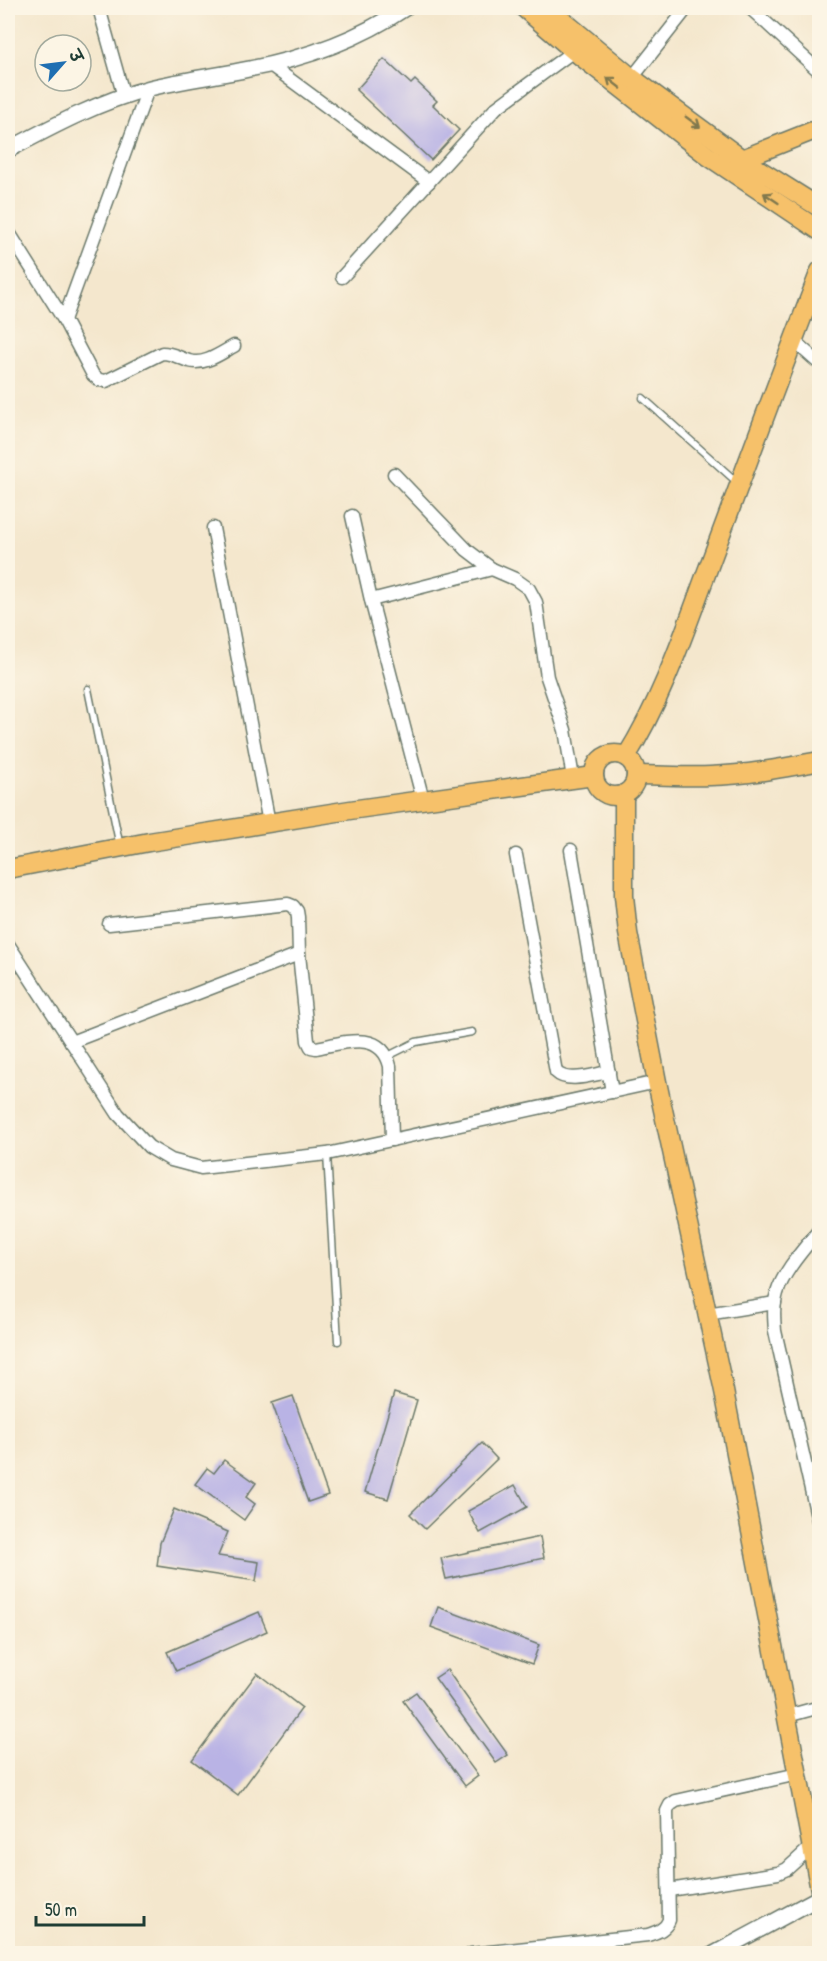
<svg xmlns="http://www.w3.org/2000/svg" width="827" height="1961" viewBox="0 0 827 1961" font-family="'Patrick Hand','Playpen Sans Deva',sans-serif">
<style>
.building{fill:#b9b3e5}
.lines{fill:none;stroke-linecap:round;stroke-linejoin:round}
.service-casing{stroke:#6a786a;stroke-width:9}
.minor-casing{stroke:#6a786a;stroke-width:15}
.tertiary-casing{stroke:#6a786a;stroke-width:18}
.primary-casing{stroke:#6a786a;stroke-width:21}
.service{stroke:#fff;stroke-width:6}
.minor{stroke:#fff;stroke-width:12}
.tertiary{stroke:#fff;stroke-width:15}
.primary{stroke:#f6c16b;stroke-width:18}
.oneway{stroke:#80784d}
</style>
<rect width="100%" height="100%" fill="#fcf5e5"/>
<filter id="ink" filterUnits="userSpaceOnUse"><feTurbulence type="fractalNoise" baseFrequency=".0167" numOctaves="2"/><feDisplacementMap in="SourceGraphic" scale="12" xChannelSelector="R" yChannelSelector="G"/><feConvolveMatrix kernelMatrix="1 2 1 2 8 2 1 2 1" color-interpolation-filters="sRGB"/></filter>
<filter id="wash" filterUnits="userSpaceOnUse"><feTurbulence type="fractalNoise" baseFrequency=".008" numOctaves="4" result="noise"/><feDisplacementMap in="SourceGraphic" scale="24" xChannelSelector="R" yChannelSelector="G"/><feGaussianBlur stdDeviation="1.35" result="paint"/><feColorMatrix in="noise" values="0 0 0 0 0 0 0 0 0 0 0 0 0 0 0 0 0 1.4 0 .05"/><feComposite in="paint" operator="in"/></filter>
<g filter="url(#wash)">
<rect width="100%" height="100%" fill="#f4e7cd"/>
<g id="blocks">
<g class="building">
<polygon points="384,59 411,84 415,80 437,101 433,105 459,130 431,160 356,90"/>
<polygon points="394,1393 417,1400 388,1499 365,1492"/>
<polygon points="293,1396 328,1495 308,1502 272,1403"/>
<polygon points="482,1443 497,1459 425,1529 410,1514"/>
<polygon points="224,1460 256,1483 246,1497 255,1504 244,1520 195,1484 207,1468 214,1473"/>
<polygon points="515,1485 527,1507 480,1533 468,1511"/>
<polygon points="174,1509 228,1532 218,1556 259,1562 256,1581 157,1566 160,1543"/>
<polygon points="540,1537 544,1558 446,1579 441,1558"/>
<polygon points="438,1607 539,1645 532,1664 431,1627"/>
<polygon points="259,1612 267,1631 176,1671 167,1652"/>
<polygon points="447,1670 508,1755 496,1763 435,1678"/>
<polygon points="257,1673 302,1708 238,1795 192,1760"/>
<polygon points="416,1692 478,1776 465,1786 403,1701"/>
</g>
</g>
</g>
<g filter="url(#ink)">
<use href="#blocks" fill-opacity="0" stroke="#6a786a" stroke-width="1.5"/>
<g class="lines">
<g class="service-casing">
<g id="service">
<polyline points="643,398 738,483"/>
<polyline points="88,689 120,847"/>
<polyline points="388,1056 416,1042 472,1032"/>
<polyline points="327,1154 338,1341"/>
</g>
</g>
<g class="minor-casing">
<g id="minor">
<polyline points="99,8 124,97"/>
<polyline points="750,8 820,72"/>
<polyline points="269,64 429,182"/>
<polyline points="632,78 687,8"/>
<path d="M8,231L64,320L93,375L99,380L106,381L162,353C173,353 179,358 189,361C204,366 221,353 234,346"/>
<polyline points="342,277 496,108 579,47"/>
<polyline points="64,320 148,89"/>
<polyline points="793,340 820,364"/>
<polyline points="394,474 467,550 492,569 515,579 529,589 536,602 547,677 565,730 573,778"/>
<polyline points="352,516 371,600 423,800"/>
<polyline points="213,528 269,823"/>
<polyline points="371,600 492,569"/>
<polyline points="571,850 612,1092"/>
<path d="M516,855L556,1072C568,1084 594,1074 609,1072"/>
<path d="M109,924L288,904L293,906L297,911L298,917L299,954L308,1041L311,1047L316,1048C343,1043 381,1029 390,1066L392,1140"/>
<polyline points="8,944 118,1114 149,1147 171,1160 201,1168 327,1154 657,1082"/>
<polyline points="71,1042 299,954"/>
<path d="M820,1229C805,1248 784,1270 777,1293C773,1305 774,1318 775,1331L820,1529"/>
<polyline points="707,1314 775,1303"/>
<polyline points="787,1716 820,1707"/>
<polyline points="669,1890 778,1873 787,1869 811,1847"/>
<path d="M471,1954L648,1935C657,1932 665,1930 669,1920L667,1811L670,1805L676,1801L798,1774"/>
</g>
</g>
<g class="tertiary-casing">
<g id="tertiary">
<path d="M8,150C53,126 100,101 150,88C183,80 216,76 249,69C303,59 359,39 405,8"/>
<polyline points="714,1954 820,1897"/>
</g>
</g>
<g class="primary-casing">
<g id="primary">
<polyline points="524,8 574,51 708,156 820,231"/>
<polyline points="548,8 632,78 742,159 820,208"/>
<polyline points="738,166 742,159 820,128"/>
<circle cx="615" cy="775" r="21"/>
<path d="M626,757C663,698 685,630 709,566C746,467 782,369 820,271"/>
<path d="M636,775C661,775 685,777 710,776C747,775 783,768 820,761"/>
<polyline points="624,794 624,896 628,933 657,1082 724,1391 820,1890"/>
<polyline points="8,869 149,842 350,810 594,776"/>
</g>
</g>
<use href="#service" class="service"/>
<use href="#minor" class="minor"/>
<use href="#tertiary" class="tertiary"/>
<use href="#primary" class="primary"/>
</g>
<defs><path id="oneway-shaft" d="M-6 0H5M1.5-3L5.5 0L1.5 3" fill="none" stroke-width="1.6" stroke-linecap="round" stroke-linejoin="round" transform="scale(1.5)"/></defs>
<g class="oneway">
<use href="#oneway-shaft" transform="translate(614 83) rotate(-142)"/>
<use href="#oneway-shaft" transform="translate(693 122) rotate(36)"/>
<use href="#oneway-shaft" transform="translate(771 198) rotate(-146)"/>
</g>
</g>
<rect width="827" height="1961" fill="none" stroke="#fcf5e5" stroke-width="30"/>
<g transform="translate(63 63) rotate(62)"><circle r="28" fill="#fcf5e5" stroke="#a4ab9e" stroke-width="1.5"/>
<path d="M0-4.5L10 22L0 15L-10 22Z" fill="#1f6fb2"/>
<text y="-9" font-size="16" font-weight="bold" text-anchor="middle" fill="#1f3d34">उ</text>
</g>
<path d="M36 1916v9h108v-9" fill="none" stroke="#1f3d34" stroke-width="3"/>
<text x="45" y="1916" font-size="18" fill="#1f3d34" stroke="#fcf5e5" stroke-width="4.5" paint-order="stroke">50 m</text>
</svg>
